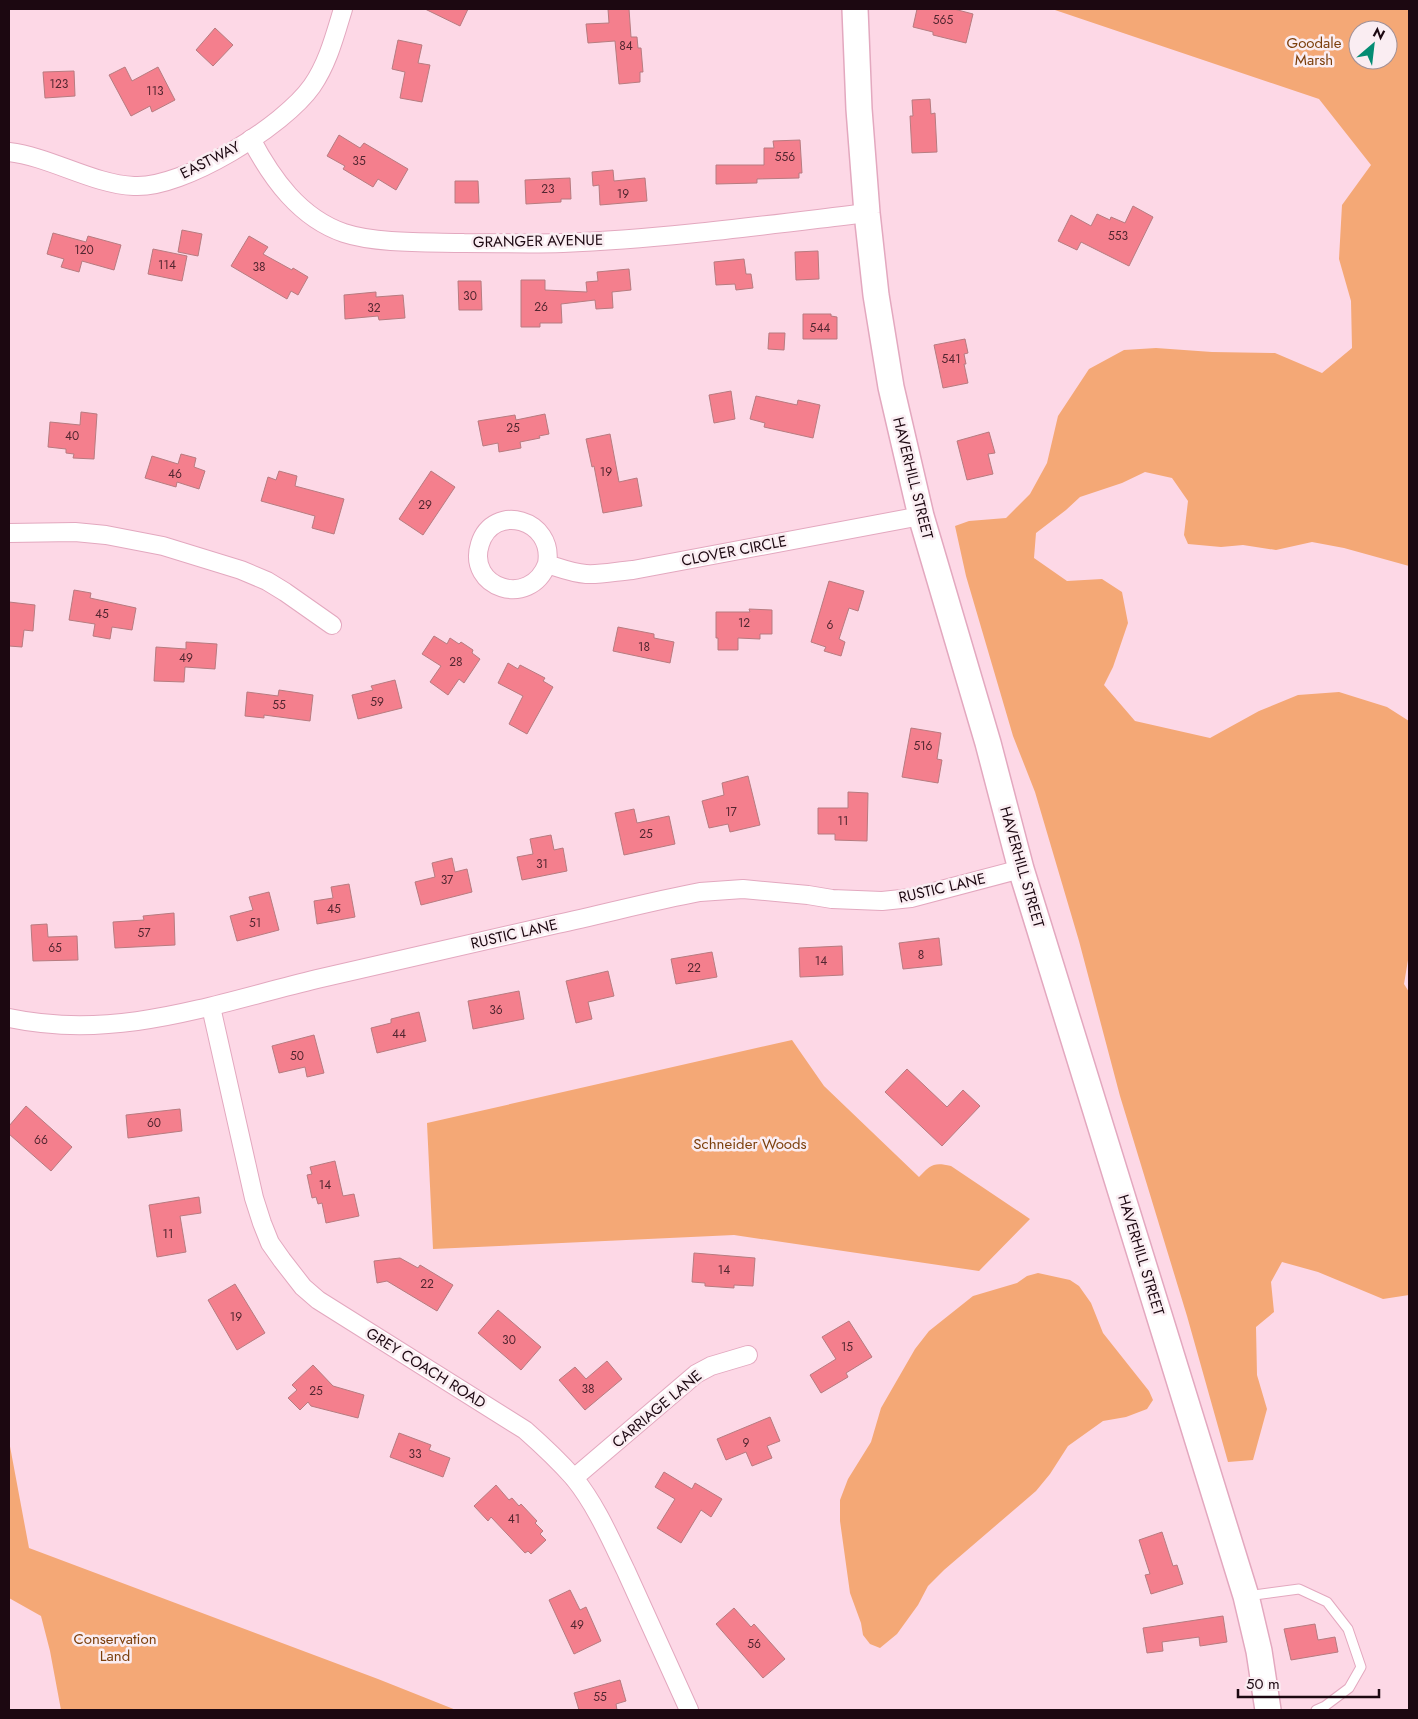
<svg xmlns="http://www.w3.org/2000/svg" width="1418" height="1719" viewBox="0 0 1418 1719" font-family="Jost,sans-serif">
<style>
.green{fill:#f4a876;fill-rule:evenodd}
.building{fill:#f47f8d;stroke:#b77b80}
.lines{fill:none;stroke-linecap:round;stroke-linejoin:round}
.lane-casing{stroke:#e3a8bf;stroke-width:11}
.street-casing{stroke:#e3a8bf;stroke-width:20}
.secondary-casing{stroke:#e3a8bf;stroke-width:28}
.lane{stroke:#fff;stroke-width:9}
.street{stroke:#fff;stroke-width:18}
.secondary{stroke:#fff;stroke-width:25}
.labels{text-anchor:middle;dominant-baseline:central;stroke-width:5;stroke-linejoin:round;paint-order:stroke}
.number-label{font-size:12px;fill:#522630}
.park-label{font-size:15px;fill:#7c3f0b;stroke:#faedf2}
.street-label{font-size:15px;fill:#1c0811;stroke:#faedf2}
</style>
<rect width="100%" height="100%" fill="#fdd8e6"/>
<g class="green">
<path d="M1052,9H1409V566L1344,548L1312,542L1276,550L1243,545L1221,547L1188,544L1184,535L1188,501L1172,478L1145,472L1122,483L1080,497L1066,510L1036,533L1034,558L1067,581L1102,579L1122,592L1128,623L1113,667L1104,685L1135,721L1210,738L1259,711L1298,695L1339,692L1387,707L1409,721V954L1404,984L1409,992V1295L1383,1299L1318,1272L1282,1262L1271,1282L1274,1312L1256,1327L1257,1375L1267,1409L1253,1460L1228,1462L1187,1316L1120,1096L1079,941L1035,792L1013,736L966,576L955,526L969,521L1006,518L1030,494L1047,463L1058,416L1089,369L1124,350L1156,348L1212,352L1275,353L1322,373L1352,348L1351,301L1339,259L1342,205L1371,165L1319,99ZM1358,30H1388V60H1358Z"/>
<path d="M792,1040L824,1086L919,1177C931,1165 933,1162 951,1166L1030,1219L979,1271L734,1235L433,1249L427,1123Z"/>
<polygon points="1038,1273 1070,1280 1079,1286 1091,1303 1103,1333 1149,1391 1153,1400 1147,1409 1126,1417 1103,1421 1068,1446 1050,1474 1036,1491 944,1570 928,1586 918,1605 897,1634 880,1648 870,1644 863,1635 861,1623 850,1593 840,1521 840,1500 848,1479 871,1442 881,1408 915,1349 929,1331 973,1296 1017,1283 1027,1276"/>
<polygon points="9,1441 29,1548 378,1679 456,1710 61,1710 50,1651 41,1616 9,1598"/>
</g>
<g class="building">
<polygon points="425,9 468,9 460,26"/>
<polygon points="608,9 629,9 631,37 637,37 638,48 641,48 643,72 640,72 640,82 619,84 615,41 588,43 586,24 609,23"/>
<polygon points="917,9 954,9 973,14 966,43 933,35 933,32 913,27"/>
<polygon points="215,28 233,45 213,66 196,50"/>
<polygon points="398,40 422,45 418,63 430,65 422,102 400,98 405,72 392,69"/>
<polygon points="125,67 132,81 158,67 175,100 152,112 150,106 131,116 109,75"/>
<polygon points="74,71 75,96 45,98 43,72"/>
<polygon points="930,99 931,114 935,113 937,152 912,153 910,116 913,116 912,100"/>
<polygon points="339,135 360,148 364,143 408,169 396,190 378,179 373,187 343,169 345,166 327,156"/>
<polygon points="800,140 802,173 799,173 799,178 757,179 757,183 716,184 716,165 764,165 764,148 774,148 773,141"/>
<polygon points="613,170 614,181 645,178 647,201 600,205 599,185 593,186 592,172"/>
<polygon points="570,178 571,199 561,199 561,202 526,204 525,180"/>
<polygon points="455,181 478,181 479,203 455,203"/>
<polygon points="1133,206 1153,217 1129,266 1081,242 1077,250 1058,241 1071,215 1091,226 1097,214 1110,220 1111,217 1125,223"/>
<polygon points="182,230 202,234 198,256 178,252"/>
<polygon points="53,233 86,242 88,236 121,245 114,270 82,261 79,272 61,267 64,259 47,254"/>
<polygon points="249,236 268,247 263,254 292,270 293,268 308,277 298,295 291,291 287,299 231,266"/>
<polygon points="153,249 187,256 182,281 148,274"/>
<polygon points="818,251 819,279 796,280 795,252"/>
<polygon points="744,259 746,274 751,274 753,288 736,290 735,284 716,285 714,262"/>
<polygon points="629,269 631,290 612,292 613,308 596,309 595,300 561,304 562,323 540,323 540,327 521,327 521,280 545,280 545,290 587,292 586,282 598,281 597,272"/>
<polygon points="458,281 481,281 482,310 459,310"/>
<polygon points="376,292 376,297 403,295 405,318 379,320 378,316 345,319 344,295"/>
<polygon points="803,314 831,314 831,316 837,317 837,339 803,339"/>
<polygon points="769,333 785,333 784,350 768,349"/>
<polygon points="965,339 968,353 964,354 966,364 964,364 968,383 943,388 934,345"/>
<polygon points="731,391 735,419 714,423 709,395"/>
<polygon points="756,396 797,405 798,400 820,405 813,438 764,427 765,423 750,419"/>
<polygon points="81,412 97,414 94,459 73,458 74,454 66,453 66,449 48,447 50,422 80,425"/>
<polygon points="545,414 549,434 539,436 540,438 520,442 521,448 499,452 498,443 483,446 478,421 515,415 516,420"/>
<polygon points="989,432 995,453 988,454 993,474 967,480 957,441"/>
<polygon points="610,434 619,482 637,478 642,506 603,513 594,466 592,467 586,439"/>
<polygon points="181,454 196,458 194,467 205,471 199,489 177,482 176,487 145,478 152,456 178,464"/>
<polygon points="279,471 297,476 295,486 344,499 334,534 312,528 315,516 261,501 268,477 276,480"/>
<polygon points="431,471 455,487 423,535 399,519"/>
<polygon points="829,581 864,591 858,611 849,608 839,639 845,642 841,656 824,651 826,647 811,642"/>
<polygon points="74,590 91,593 90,598 136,608 132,630 112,627 110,639 93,636 95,624 69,620"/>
<polygon points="9,602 35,605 33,631 24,630 22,647 9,646"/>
<polygon points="749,609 772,610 772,634 760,634 760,639 738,638 738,650 718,650 718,638 716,638 716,612 750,612"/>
<polygon points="618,627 654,634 654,638 674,642 670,663 613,651"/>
<polygon points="434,636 447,644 450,638 459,644 461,642 473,650 472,653 480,659 464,683 459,679 448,695 430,682 441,666 422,654"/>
<polygon points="186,642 217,644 215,669 185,667 184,682 154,681 156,647 186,649"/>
<polygon points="508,663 518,669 520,665 545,678 543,681 553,687 527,734 509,724 523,696 498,683"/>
<polygon points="395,680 402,708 358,719 352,695 373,690 371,686"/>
<polygon points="279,690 313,695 310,721 264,715 264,718 245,716 247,692 278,696"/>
<polygon points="911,728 941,733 937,759 942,760 938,783 902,777"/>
<polygon points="748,776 760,825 730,832 728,824 709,828 702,801 724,795 722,783"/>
<polygon points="848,792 868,793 867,841 835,840 835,834 818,834 818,808 848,808"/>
<polygon points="634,809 637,823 669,816 675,844 624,855 615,813"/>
<polygon points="551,835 554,850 563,848 567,871 522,880 517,857 533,854 530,839"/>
<polygon points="452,858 455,872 467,869 472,892 421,905 415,882 435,877 432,863"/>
<polygon points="349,884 355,917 317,924 314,901 333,898 331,887"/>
<polygon points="269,892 279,930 237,941 230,916 253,910 249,897"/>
<polygon points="174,913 175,945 115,948 113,922 144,920 143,916"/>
<polygon points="47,924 48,937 77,936 78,960 33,961 31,925"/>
<polygon points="939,938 942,965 903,969 899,943"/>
<polygon points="842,946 843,975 800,977 799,948"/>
<polygon points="712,952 717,977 676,984 671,959"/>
<polygon points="608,971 614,996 588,1002 592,1019 576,1023 566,981"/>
<polygon points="519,991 524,1019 473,1029 468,1001"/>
<polygon points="419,1012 426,1041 377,1053 371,1028 391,1023 391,1019"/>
<polygon points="314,1035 324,1073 307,1077 305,1067 279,1073 272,1046"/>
<polygon points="907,1069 947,1107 963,1090 980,1106 942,1146 885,1092"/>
<polygon points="26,1106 72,1147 51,1171 9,1134 9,1126"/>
<polygon points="180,1109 182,1131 128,1138 126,1115"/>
<polygon points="335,1161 343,1196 354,1194 359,1216 326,1223 322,1203 318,1204 316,1197 312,1198 307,1175 312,1174 310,1167"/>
<polygon points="199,1197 201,1213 180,1216 186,1252 157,1257 149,1205"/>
<polygon points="694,1253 755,1258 753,1286 734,1285 734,1288 705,1286 705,1283 692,1282"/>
<polygon points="400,1258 418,1268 420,1265 453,1285 437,1311 387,1281 377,1283 374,1261"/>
<polygon points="235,1284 265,1333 237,1350 208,1300"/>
<polygon points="498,1310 541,1347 521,1370 478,1333"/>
<polygon points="849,1321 872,1357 846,1373 848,1377 821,1393 810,1375 836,1359 822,1337"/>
<polygon points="607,1361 622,1379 585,1410 559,1380 575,1367 586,1379"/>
<polygon points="313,1365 333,1386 364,1395 358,1418 311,1406 308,1402 300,1410 288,1398 297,1390 292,1385"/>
<polygon points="770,1417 780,1441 767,1446 772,1458 752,1466 746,1452 726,1460 717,1439"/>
<polygon points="399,1433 431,1445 429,1450 450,1458 443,1477 390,1457"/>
<polygon points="664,1472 692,1489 695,1483 722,1499 711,1517 701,1510 681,1543 657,1528 675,1499 655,1487"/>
<polygon points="496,1485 509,1500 512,1498 519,1506 521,1504 537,1521 535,1523 543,1531 540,1534 546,1540 531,1554 528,1551 525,1553 491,1517 488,1521 474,1506"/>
<polygon points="1162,1532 1173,1566 1177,1565 1183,1584 1151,1594 1145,1575 1150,1574 1139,1540"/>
<polygon points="570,1590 580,1610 586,1607 601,1641 574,1654 549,1600"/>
<polygon points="734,1608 751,1627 754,1624 785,1659 763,1678 716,1624"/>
<polygon points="1223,1616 1227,1642 1200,1646 1199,1637 1162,1642 1163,1651 1147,1653 1143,1628"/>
<polygon points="1315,1624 1318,1640 1335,1637 1338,1652 1291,1660 1284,1629"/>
<polygon points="620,1680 626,1701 616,1704 617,1710 579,1710 574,1693"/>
</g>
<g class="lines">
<g class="lane-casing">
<polyline id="lane" points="1247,1596 1299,1589 1327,1602 1348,1629 1361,1667 1349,1688 1325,1706 1316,1710"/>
</g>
<g class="street-casing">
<g id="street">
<path d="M251,139C272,179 300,218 344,233C377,244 430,242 464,243C497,243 530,244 563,243C664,239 766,225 867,213"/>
<path d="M9,152C51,157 92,184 134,186C183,189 284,126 312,86C328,63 335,35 343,9"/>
<polyline points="9,533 75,532 106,535 163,546 241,570 267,581 285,592 332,625"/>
<path d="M547,564C530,609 466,588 480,544C493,502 555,519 547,564C560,568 572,573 586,574C601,575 618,571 633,570L921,516"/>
<path d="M211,1007L254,1198L262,1223L270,1243L282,1260L303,1287L318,1300L525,1430C542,1445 559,1461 574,1478C596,1505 611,1540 626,1571C647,1617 668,1664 689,1710"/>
<path d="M9,1018C118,1041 213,1004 317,979C397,960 477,943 557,924C604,914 652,901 700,892L743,889L808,895L832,899L882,901L911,898L1021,869"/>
<polyline points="574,1478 696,1374 711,1366 748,1355"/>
</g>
</g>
<g class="secondary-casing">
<polyline id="secondary" points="855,9 859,109 867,213 876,295 891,387 921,516 988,743 1021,869 1246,1596 1259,1651 1268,1710"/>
</g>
<use href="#lane" class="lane"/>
<use href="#street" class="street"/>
<use href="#secondary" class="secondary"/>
</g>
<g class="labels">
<g class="number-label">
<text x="943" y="20">565</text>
<text x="626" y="46">84</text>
<text x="59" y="84">123</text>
<text x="155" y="91">113</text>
<text x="785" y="157">556</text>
<text x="359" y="161">35</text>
<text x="548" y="189">23</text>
<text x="623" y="194">19</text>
<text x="1118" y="236">553</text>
<text x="84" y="250">120</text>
<text x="167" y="265">114</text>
<text x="259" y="267">38</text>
<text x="470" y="296">30</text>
<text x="541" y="307">26</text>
<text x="374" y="308">32</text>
<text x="820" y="328">544</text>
<text x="951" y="359">541</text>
<text x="513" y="428">25</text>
<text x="72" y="436">40</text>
<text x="606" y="472">19</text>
<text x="175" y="474">46</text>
<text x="425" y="505">29</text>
<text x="102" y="614">45</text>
<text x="744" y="623">12</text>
<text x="830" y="625">6</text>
<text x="644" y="647">18</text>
<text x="186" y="658">49</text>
<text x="456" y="662">28</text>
<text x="377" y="702">59</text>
<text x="279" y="705">55</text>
<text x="923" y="746">516</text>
<text x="731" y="812">17</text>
<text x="843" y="821">11</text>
<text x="646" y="834">25</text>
<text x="542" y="864">31</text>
<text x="447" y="880">37</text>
<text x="334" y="909">45</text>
<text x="255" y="923">51</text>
<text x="144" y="933">57</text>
<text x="55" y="948">65</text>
<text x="921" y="955">8</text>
<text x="821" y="961">14</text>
<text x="694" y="968">22</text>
<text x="496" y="1010">36</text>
<text x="399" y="1034">44</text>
<text x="297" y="1056">50</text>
<text x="154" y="1123">60</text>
<text x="41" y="1140">66</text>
<text x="325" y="1185">14</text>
<text x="168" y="1234">11</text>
<text x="724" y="1270">14</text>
<text x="427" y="1284">22</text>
<text x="236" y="1317">19</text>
<text x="509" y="1340">30</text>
<text x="847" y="1347">15</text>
<text x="588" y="1389">38</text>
<text x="316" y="1391">25</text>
<text x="746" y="1443">9</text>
<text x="415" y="1454">33</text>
<text x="514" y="1519">41</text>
<text x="577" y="1625">49</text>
<text x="754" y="1644">56</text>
<text x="600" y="1697">55</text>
</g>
<g class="park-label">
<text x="1314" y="43">Goodale<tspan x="1314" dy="17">Marsh</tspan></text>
<text x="750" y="1144">Schneider Woods</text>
<text x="115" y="1639">Conservation<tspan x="115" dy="17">Land</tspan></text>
</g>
<g class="street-label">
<text transform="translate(210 160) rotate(-27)">EASTWAY</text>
<text transform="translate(538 241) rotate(-1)">GRANGER AVENUE</text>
<text transform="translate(913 478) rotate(76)">HAVERHILL STREET</text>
<text transform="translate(734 551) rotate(-11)">CLOVER CIRCLE</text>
<text transform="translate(1022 867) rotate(74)">HAVERHILL STREET</text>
<text transform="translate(942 888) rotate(-13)">RUSTIC LANE</text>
<text transform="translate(514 934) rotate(-13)">RUSTIC LANE</text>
<text transform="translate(1141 1255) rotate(73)">HAVERHILL STREET</text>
<text transform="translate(426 1368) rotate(32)">GREY COACH ROAD</text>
<text transform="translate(657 1409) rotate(-40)">CARRIAGE LANE</text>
</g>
</g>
<rect width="1418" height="1719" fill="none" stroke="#1c0811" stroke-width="20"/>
<g transform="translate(1373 45) rotate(28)"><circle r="24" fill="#faedf2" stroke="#a19198"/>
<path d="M0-4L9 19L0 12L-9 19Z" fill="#048c73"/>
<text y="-8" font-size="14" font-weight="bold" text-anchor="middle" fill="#1c0811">N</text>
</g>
<path d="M1238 1689v8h141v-8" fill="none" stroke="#1c0811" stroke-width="2.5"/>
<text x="1246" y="1689" font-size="15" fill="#1c0811" stroke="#faedf2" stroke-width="4" paint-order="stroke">50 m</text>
</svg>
